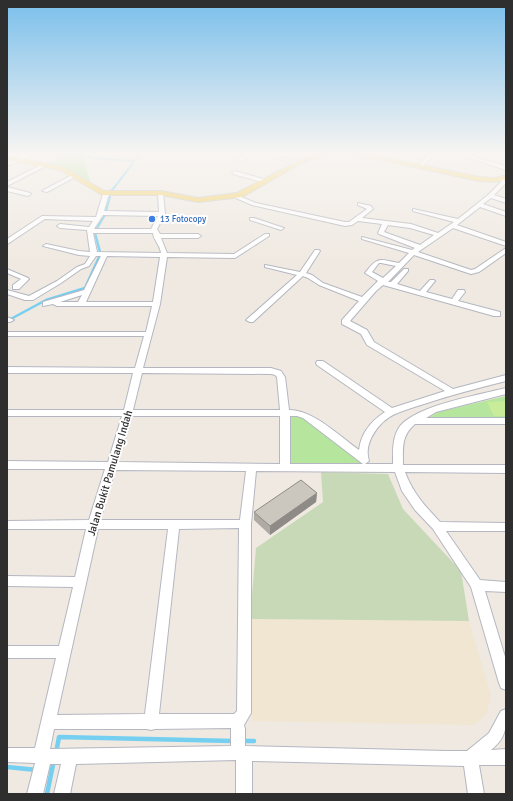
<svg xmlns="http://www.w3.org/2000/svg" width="513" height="801" viewBox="0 0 513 801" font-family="Signika,sans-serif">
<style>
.education{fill:#f0e6d1}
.green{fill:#b6e59e}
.cemetery{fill:#c8d9b8}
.pitch{fill:#c9ec9a}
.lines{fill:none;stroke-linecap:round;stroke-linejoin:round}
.stream-far2{stroke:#75cff0;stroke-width:2}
.stream-far1{stroke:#75cff0;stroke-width:2.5}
.stream{stroke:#75cff0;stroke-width:4.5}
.minor-casing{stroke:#b4b7c1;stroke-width:2}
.major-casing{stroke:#c9c9c9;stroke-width:2}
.minor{fill:#fff;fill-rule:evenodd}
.major{fill:#f2d163;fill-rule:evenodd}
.wall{fill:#afaba4}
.shaded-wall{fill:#8e8b86}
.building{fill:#cbc7bf;stroke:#8e8b86}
.shop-dot{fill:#3f7fe0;stroke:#fff;stroke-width:1.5}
.labels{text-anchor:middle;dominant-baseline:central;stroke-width:4;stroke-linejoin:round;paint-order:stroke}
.far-shop-label{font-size:9px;fill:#366cbe;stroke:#fff;text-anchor:start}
.street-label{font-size:11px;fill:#2e2e2e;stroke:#fff}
</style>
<rect width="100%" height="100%" fill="#efe9e1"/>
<polygon class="education" points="250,619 469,621 491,696 486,715 473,725 252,721"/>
<g class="green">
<polygon points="42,153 83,153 91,187 64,168 46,165 62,156"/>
<polygon points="506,396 506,419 424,420 438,412"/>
<polygon points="288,415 301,416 359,459 361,465 290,465"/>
</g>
<polygon class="cemetery" points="321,472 388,474 403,509 461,571 469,621 250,619 256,548 323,502"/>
<polygon class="pitch" points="506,401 506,416 494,416 487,402"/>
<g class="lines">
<g class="stream-far2">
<polyline points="89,153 89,157 91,158 133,161"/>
<path d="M111,191C123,178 130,165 141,153"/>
<polyline points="96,230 105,215 110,197"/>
</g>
<g class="stream-far1">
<polyline points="96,229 95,233 100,252"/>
<polyline points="7,321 46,300 85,288 99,257"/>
</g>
<g class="stream">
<polyline points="241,741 254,741"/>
<polyline points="56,753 59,737 234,741"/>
<polyline points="7,767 37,770"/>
<polyline points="47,794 54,760"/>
</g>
<g class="minor-casing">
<g id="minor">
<path d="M28,153H34C26,159 16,162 7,166V162L12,158L16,159Z"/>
<polygon points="220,153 226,153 222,155 220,155"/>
<polygon points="248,153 254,153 241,161 237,160"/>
<polygon points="255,153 263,153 300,163 298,164"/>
<polygon points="431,153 436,153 422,167 418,167 418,165"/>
<polygon points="454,153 461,153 506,166 506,170"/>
<polygon points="43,164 48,165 7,186 7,182"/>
<polygon points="235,171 267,180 268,181 265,183 233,174 232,173"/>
<polygon points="72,175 77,176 47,192 42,191"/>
<path d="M500,178H504L506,183L494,195L506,199V203L491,198L483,204L506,212V216L480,207L457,225L506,242V246L453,228L418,252L471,270L475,269L506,248V253L479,272L471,274L414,255L388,282H391L404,269H408V271L397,284L420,291L430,280H434L435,281L426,292L452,299L458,290H464L465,292L458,301L500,312V316H494L383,285L376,291L350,321L367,330L374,342L453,389L506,375V381C478,388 451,395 424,404C414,407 404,410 395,414C379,421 363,443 369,461L365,464H393C393,452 392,437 400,426C418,405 479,395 506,388V394L436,412L426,418H506V424H415C401,436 403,448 403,465H506V473L405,472C413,493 424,505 440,522L506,523V531H446L480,580L506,582V592L485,591L506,660V690L501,688L499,683L471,587L433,529L415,510L402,491L395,472L256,471L251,524V713L244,725L245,729V746L446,751H467L489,733L501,711L506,709C506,728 507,737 491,750L506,749V765H479L484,794H468L464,766L252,761V794H236V760L76,764L70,794H54L61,764H50L43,794H27L35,763L7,762V748H35L56,658H7V646H59L73,587L7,586V576L75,577L86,529H7V521L89,520L105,469H7V461L108,462L122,416H7V410H124L133,373H7V367L135,368L144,336H7V332H146L152,306H57L53,304L43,306V302L84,290L101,256H96L89,266L81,269L61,283L33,300H25L7,294V290L29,296L57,281L77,267L85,264L90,256L79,255L43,246L46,244L79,251L90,252L87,230L60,228L57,226L60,224L89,227L93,221L45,219L9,243L7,244V239L42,216L96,217L103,194L106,192L109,194L104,211L159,212L158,193L163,192L165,214L157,229L160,234H198L201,236L198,238H161L167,253L234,254L265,234H269V236L235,258L167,257L160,304L143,368H271L281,371L285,377L289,410C314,410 339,436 359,450C361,433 371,421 385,412L317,365L316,363L317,361H323L392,408L445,391L367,345L361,334L342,324V320L359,301L319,285L308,278L303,276L253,322H250L246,320L297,275L265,267V265L300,272L315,250H319L320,251L306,273L312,275L323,283L362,297L378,281L365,273C378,256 379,259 399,263L409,253L362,239V237L412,250L415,248L379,234L378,233L382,224L358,221L352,225L345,226L252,205L231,196L234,194L256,203L345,222H349L367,209L358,205V203L371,206L373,209L362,218L411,224L438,233L454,222L413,211V209L458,219L488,195L501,182ZM103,215L158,216L151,229H94ZM388,225L410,228L434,235L420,245L384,232ZM93,233H153C153,239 160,245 161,253L97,252ZM107,256L160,257L153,302H86ZM379,263H381L396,266L383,278L372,272ZM82,295L78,302H60ZM142,373L271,374L275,375L277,377L280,410H133ZM132,416H280V464L118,462ZM290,416H297L303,418L363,464H290ZM115,470L246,471L240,520H100ZM239,528L237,711L234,714H159L179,529ZM98,529H168L145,714L57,715ZM231,728V746L50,749L54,729H147L151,730L155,729Z"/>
<polygon points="7,187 30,193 31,194 28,196 7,191"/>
<polygon points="250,218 254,218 284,228 281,230 250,220"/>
<polygon points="7,269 28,278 29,279 19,289 13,289 13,285 21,279 7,273"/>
<polygon points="7,317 14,320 10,322 7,322"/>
</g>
</g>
<g class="major-casing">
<polygon id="major" points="318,153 358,153 376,155 479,177 495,178 506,175 506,179 495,182 479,181 376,159 342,155 322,156 300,164 242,197 198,202 161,195 102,195 60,170 7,160 7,156 64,167 104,191 161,191 198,198 237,193 296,162"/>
</g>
<use href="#minor" class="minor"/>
<use href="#major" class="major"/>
</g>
<polygon class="wall" points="317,493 316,502 270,535 254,520 254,512"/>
<polygon class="shaded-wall" points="317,493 316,502 270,535 270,526"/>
<polygon class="building" points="301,480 317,493 270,526 254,512"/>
<linearGradient id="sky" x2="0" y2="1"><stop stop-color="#7abfeb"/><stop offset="0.58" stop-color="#f8f5f2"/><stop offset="1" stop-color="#f8f5f2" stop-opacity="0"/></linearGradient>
<rect width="513" height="265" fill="url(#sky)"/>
<circle class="shop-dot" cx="152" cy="219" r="4"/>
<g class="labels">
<g class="far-shop-label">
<text x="160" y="219">13 Fotocopy</text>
</g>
<g class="street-label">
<text transform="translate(110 473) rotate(-73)">Jalan Bukit Pamulang Indah</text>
</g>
</g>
<rect width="513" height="801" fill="none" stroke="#2e2e2e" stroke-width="16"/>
</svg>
